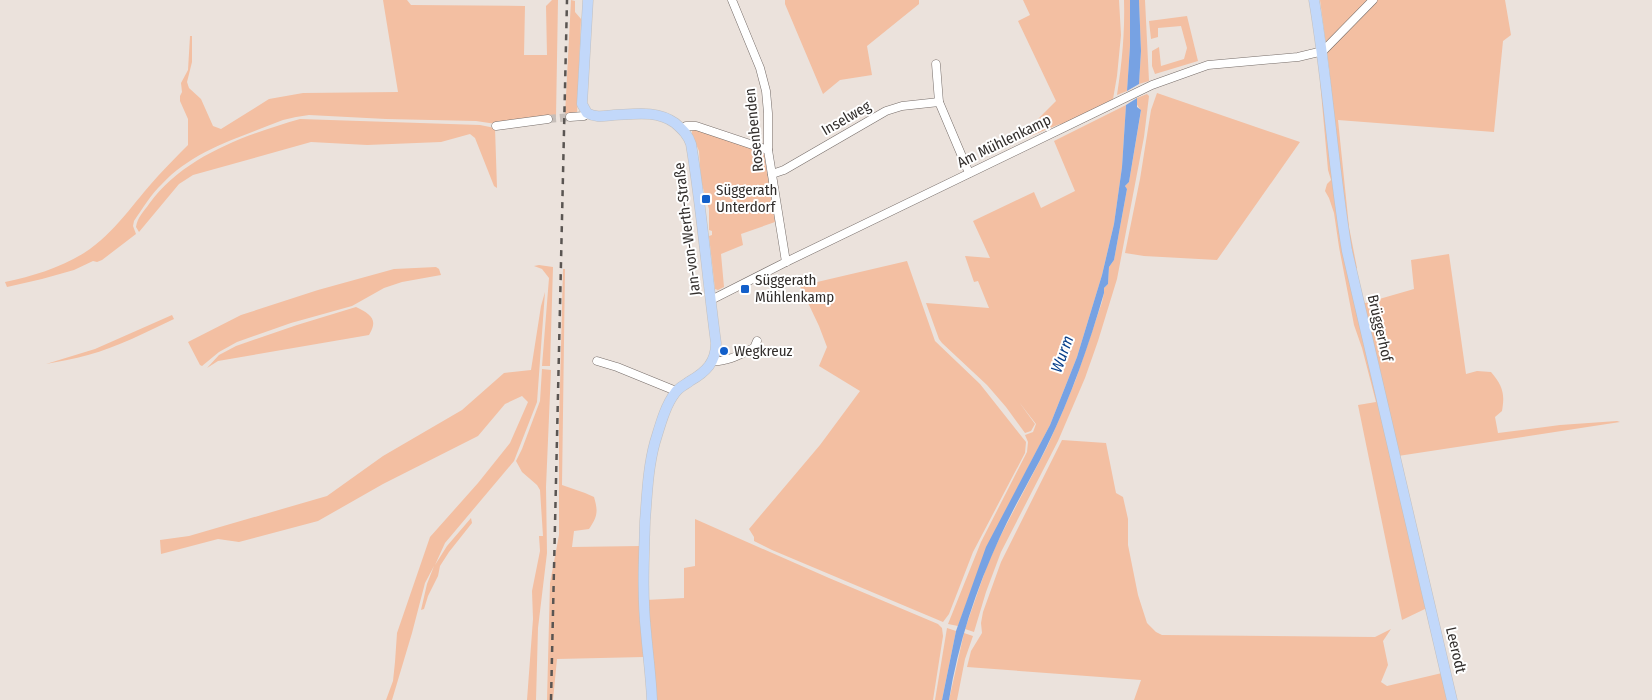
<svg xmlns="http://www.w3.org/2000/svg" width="1652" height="700" viewBox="0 0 1652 700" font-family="'Fira Sans Condensed',sans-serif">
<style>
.green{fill:#f3bfa2}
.water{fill:#77a2e3}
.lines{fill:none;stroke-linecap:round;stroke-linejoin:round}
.minor-tunnel{stroke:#c6beb9;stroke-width:8;stroke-dasharray:8 4;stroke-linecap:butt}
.minor-casing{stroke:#766d69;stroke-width:9}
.major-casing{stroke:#c2c0c0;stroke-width:11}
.minor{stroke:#fff;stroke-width:8}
.major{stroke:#c2d8fa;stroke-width:10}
.rail{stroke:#5a5552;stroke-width:2.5;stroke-dasharray:6 6;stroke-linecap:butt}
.poi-dot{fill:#125fca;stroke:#fff;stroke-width:2}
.labels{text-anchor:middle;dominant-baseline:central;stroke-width:4;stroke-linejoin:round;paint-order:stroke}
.street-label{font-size:15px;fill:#322e2c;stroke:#fff}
.poi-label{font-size:15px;fill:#322e2c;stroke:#fff;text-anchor:start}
.water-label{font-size:16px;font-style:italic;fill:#083f8a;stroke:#fff}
</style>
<rect width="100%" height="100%" fill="#ebe2dc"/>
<g class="green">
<path d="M383,0H407L411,5L525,6L524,55H547L546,6L552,0H558L556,117L496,124L476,121L386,119L309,115L296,117L283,120C241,137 193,150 162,184C151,194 143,208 134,221L133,226L136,234L102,260L97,262L93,261L74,270L42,279L7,287L5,282C33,276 60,268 84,253C115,233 134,202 158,176C168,165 178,155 188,145V119L180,101V96L182,92L181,83L188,70L190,36H192V62L187,82L189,88L201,99L213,126L221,129L269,99L303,93L398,92Z"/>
<polygon points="571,0 575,1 575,12 581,19 577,115 565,115"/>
<polygon points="785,0 919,0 919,4 867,46 872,75 840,80 823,94 785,4"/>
<polygon points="1023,0 1119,0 1121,35 1117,76 1113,99 1064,124 1060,124 1028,137 1036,121 1056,101 1018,21 1030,15"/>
<path d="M1124,0H1130V46L1127,91L1117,95C1122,63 1125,32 1124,0Z"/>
<polygon points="1139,0 1145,0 1149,81 1139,84 1141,51"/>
<polygon points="1320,0 1505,0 1511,35 1503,41 1494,132 1338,120 1349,227 1357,268 1354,269 1347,238 1329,67"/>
<polygon points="1187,16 1198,61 1155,74 1152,66 1152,51 1159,47 1161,66 1184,59 1187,48 1181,26 1158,28 1158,37 1151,39 1149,21"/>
<polygon points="1323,78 1337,213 1427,608 1402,620 1358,405 1376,402 1362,348 1354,325 1339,247 1334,213 1329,198 1325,191 1327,184 1331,180 1328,170 1320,81"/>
<polygon points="1157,93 1300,142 1217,260 1144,256 1125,253 1140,179 1151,110"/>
<polygon points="1147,94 1149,96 1144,137 1117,279 1098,341 1085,378 1058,441 1001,552 986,592 974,632 965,629 988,563 1001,535 1047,447 1062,413 1076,379 1102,302 1104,293 1104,288 1108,284 1109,267 1114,260 1127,189 1125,186 1129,182 1141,111 1136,103 1137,98"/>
<polygon points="1126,105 1122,167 1114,224 1102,275 1077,357 1050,425 987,547 958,626 948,624 981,542 1027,452 1028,442 1025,435 1033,432 1036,424 1019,402 1035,424 1031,431 1025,433 1006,407 987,385 942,343 939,339 926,303 989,308 978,281 974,282 965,256 990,258 973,221 1034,192 1041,208 1075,191 1054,141"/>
<path d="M300,119L480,125L495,128L497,188L494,186L475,138L470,134L441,142L367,145L311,142L193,175L179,184L139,232L136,227C137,218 144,211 149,204C184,156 245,135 300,119Z"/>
<polygon points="695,130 699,130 764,153 775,222 741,234 743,245 721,254 724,287 718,290 715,289 709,236 712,235 712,231 709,230 709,209 701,181 699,151 692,135 692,131"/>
<path d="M1449,254L1466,374L1477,371L1491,372C1503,386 1505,394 1502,411L1495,417L1498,433L1560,425L1617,421L1620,422L1398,456L1362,304L1414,289L1411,260Z"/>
<polygon points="907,261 935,341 980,384 1026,442 1025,453 973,552 949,614 943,622 772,550 754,541 754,537 749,529 820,445 860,391 819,366 827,347 819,326 800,286"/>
<polygon points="539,265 553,267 550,366 542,366 549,278 542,269 534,266"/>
<polygon points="436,267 439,269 441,275 402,282 384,288 352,306 291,323 237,342 219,352 202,366 200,365 188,342 241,315 318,290 394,269"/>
<path d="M563,269H565L562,485L585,493L594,497C598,511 598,516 589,529L574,531L572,547L640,546L638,580L644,657L557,659L553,700H547L550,583L559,535V425Z"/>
<polygon points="545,292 537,402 514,461 445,543 435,565 447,546 471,518 472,523 449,552 440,566 438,576 428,596 424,609 421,610 427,584 434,566 425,583 412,633 392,700 386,700 393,681 395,662 397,633 430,537 478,483 510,443 528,402 522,396 505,404 478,436 383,484 318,521 239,542 218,539 161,554 160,540 189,536 327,496 383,456 462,410 504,373 531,370 541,306"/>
<path d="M356,307C370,314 379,319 369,335L218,361L207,368L219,355L236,346L297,325Z"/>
<path d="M172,315L174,319C146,332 118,347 88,355C74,359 60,361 46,364L95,349Z"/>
<polygon points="542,369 551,370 546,487 547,553 538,628 536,700 527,700 533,619 532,591 540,551 539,536 543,536 540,490 537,485 522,472 516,461 522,449 540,401"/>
<polygon points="1062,440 1106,443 1116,493 1123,497 1128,519 1128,545 1138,595 1147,623 1156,632 1162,635 1375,637 1391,629 1383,641 1388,665 1381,682 1387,686 1442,673 1448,700 1134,700 1141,680 967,667 971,651 982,633 981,623 983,612 1001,562"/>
<polygon points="695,519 829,578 938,624 942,628 943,636 933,700 655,700 646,600 684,598 684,568 695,566"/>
<polygon points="947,628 956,631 942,700 935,700"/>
<polygon points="964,633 973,636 965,659 957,700 949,700"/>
</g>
<g class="water">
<polygon points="1130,0 1139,0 1141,51 1139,84 1127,91 1130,46"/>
<path d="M1137,98V107L1141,110L1129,182L1125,186L1127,189L1114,260L1109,267L1108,284L1104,288V293C1089,345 1071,397 1047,446C1032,477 1014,506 1000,537C976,589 958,644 949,700H942L956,631L986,547L1050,425L1077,357L1102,275L1114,224L1122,167L1126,105Z"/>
</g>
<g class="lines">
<polyline class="minor-tunnel" points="548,119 570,117"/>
<g class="minor-casing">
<g id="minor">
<polyline points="732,0 760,68 766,91 768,113 768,150 786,262"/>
<polyline points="936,64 939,102 969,173"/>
<polyline points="570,117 584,116 587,113"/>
<polyline points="496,126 548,119"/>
<polyline points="683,129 686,126 696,126 768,150"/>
<polyline points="772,174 784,170 886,111 902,106 939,102"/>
<polyline points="711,300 786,262 1152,85 1208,65 1298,57 1323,51 1373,0"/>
<polyline points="597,361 617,367 676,391"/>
<path d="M713,361C727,362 741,354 754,348L757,341"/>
</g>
</g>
<g class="major-casing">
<g id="major">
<path d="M588,0L582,104L587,113C596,118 604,116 614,115C635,114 657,110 675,123C683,130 688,135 691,144C702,210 707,277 716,343C716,362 706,372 690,381C685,385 679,387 675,393C665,406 660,426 655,442C648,467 647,495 645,521C644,558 642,595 646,632C648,655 651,677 652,700"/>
<path d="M1314,0C1328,83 1333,167 1347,251L1452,700"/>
</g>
</g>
<use href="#minor" class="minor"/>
<use href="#major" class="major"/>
<polyline class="rail" points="551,700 567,0"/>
</g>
<g class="poi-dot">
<rect x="701" y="194" width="10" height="10" rx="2.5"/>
<rect x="740" y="284" width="10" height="10" rx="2.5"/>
<circle cx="724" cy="351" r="5"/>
</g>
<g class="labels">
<g class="street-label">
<text transform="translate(846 118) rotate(-30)">Inselweg</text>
<text transform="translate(754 130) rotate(-96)">Rosenbenden</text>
<text transform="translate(1004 141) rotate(-26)">Am Mühlenkamp</text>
<text transform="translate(687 229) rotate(-97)">Jan-von-Werth-Straße</text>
<text transform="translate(1380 328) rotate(77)">Brüggerhof</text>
<text transform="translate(1456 650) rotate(77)">Leerodt</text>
</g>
<g class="poi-label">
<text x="716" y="190">Süggerath<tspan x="716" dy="17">Unterdorf</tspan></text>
<text x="755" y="280">Süggerath<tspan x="755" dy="17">Mühlenkamp</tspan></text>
<text x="734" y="351">Wegkreuz</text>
</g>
<g class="water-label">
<text transform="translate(1062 354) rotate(-70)">Wurm</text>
</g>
</g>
</svg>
